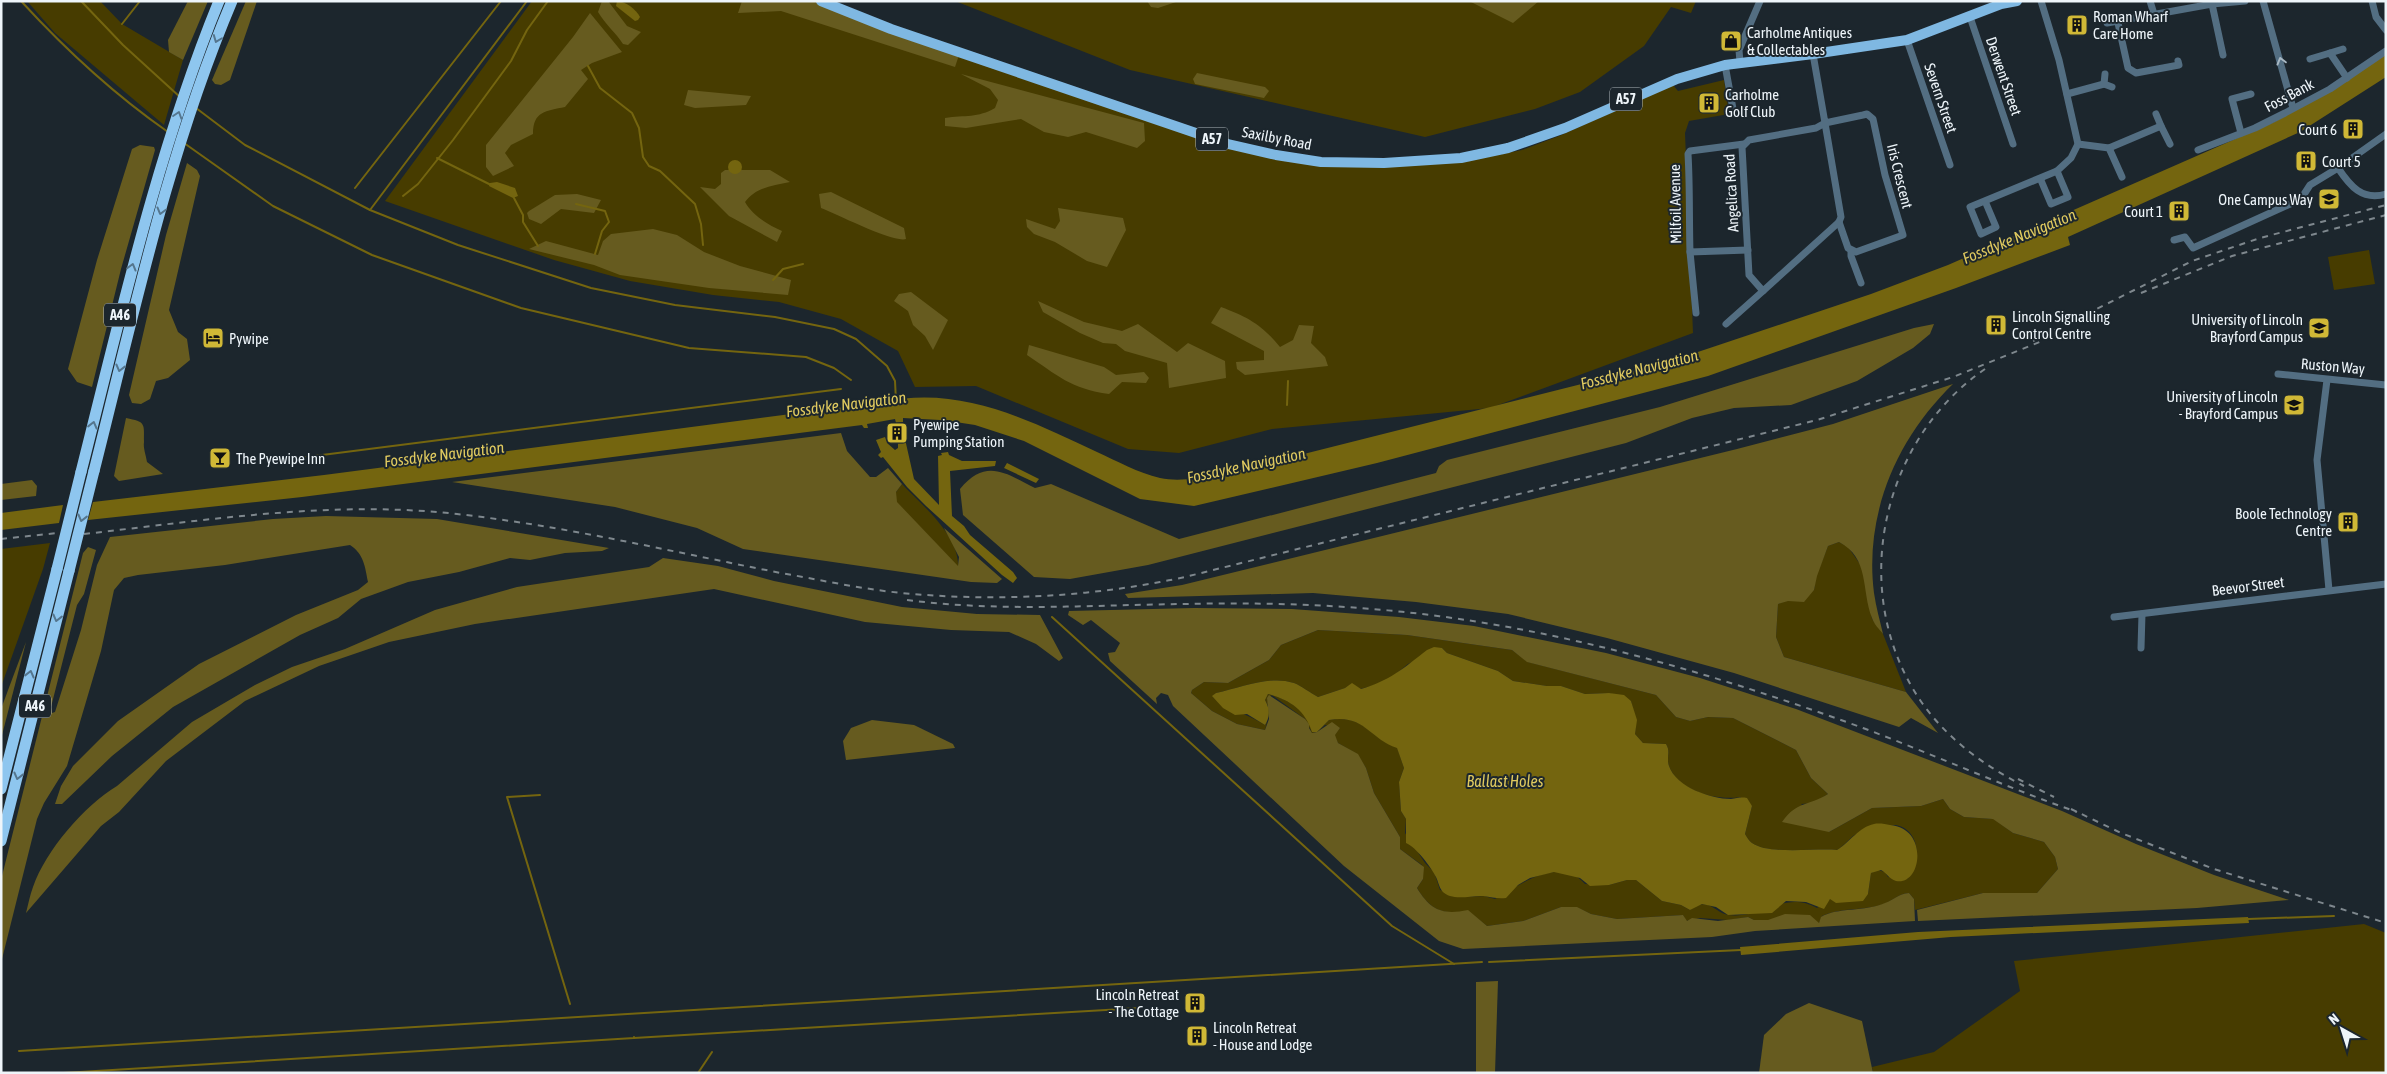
<svg xmlns="http://www.w3.org/2000/svg" width="2387" height="1074" viewBox="0 0 2387 1074" font-family="'Asap Condensed',sans-serif">
<style>
.green{fill:#473c00}
.forest{fill:#665b1f}
.water{fill:#74650f}
.lines{fill:none;stroke-linecap:round;stroke-linejoin:round}
.stream{stroke:#74650f;stroke-width:2}
.minor{stroke:#536e82;stroke-width:7}
.primary{stroke:#7fb8e2;stroke-width:10}
.trunk{stroke:#8ec6ef;stroke-width:11}
.rail{stroke:#7e878d;stroke-width:2;stroke-dasharray:6 6;stroke-linecap:butt}
.trunk-bridge{stroke:#8ec6ef;stroke-width:11}
.oneway{stroke:#55768e}
.oneway2{stroke:#a8b8c4}
.labels{text-anchor:middle;dominant-baseline:central;stroke-width:4;stroke-linejoin:round;paint-order:stroke}
.shield{fill:#1c262d;stroke:#afb7bc;stroke-width:1}
.shield-label{font-size:14px;font-weight:bold;fill:#eef5fa}
.poi-label{font-size:15px;fill:#eef5fa;stroke:#1c262d;text-anchor:start}
.street-label{font-size:15px;fill:#eef5fa;stroke:#1c262d}
.water-label{font-size:16px;font-style:italic;fill:#e0ca5f;stroke:#1c262d}
</style>
<rect width="100%" height="100%" fill="#1c262d"/>
<g class="green">
<polygon points="27,1 100,1 122,24 183,60 164,125 55,33"/>
<polygon points="532,1 795,1 1279,160 1477,159 1522,150 1559,136 1673,85 1678,91 1724,80 1729,114 1689,121 1685,133 1693,333 1490,408 1272,429 1179,453 1128,449 976,386 915,387 898,351 841,319 779,302 713,295 630,281 554,260 385,201"/>
<polygon points="955,1 1696,1 1691,13 1671,7 1644,46 1580,92 1535,109 1425,137 1130,70"/>
<polygon points="2369,250 2375,284 2334,290 2328,257"/>
<path d="M902,484C922,505 960,536 958,567L896,502V492Z"/>
<polygon points="1839,542 1848,547 1862,567 1872,619 1883,634 1906,692 1784,657 1776,637 1778,604 1814,590 1816,576 1828,546"/>
<polygon points="50,543 43,569 1,687 1,549"/>
<path d="M1318,630L1407,635L1512,650L1528,662L1656,695L1676,717L1690,721L1708,717L1733,718L1796,750L1811,778L1828,794L1814,803L1801,804L1829,832L1872,808L1921,806L1943,799L1950,809L1964,817L1994,819L2013,833L2044,842L2055,857L2058,869L2037,893H1983L1915,910L1914,899L1909,893C1898,894 1894,900 1884,904C1864,911 1841,907 1822,916L1819,923L1754,920L1748,917L1728,920L1700,918L1686,921L1683,915L1617,919L1591,914L1576,907H1561L1523,921L1487,926L1468,911C1443,915 1431,911 1417,888L1423,879L1422,865L1400,849V837L1374,793L1366,768L1357,754L1338,743L1334,735L1340,728L1325,725L1317,732L1312,733L1305,719L1272,695L1267,698L1269,707L1265,700L1268,694C1280,697 1294,703 1303,713C1308,719 1311,726 1317,732L1329,720C1366,714 1368,738 1397,747L1404,768L1399,782L1401,811L1406,819L1405,833L1425,863L1434,872L1440,890L1461,897L1484,896L1495,899C1519,885 1560,855 1585,884L1609,885L1627,880H1636L1662,901L1681,905L1690,910C1709,895 1715,914 1729,915C1761,919 1785,890 1817,908L1830,899L1868,894L1871,873L1878,870L1885,872L1888,877L1907,879C1922,864 1921,830 1896,825C1891,824 1864,830 1858,833C1851,836 1844,846 1837,850C1815,848 1769,855 1752,843C1749,841 1747,837 1745,834L1752,806L1740,797C1717,801 1678,791 1669,766C1666,757 1671,752 1666,744L1643,743L1635,734L1636,720L1631,701L1609,693L1585,694L1561,686H1547L1513,681L1498,671L1447,653L1442,648L1408,664L1392,677L1379,684L1360,689L1352,684L1345,688L1318,697C1310,693 1302,686 1294,683C1268,675 1241,688 1216,693L1213,697C1222,706 1251,716 1265,725L1267,722L1265,730L1237,724L1212,711L1191,693L1192,690L1204,682L1228,683L1269,660L1281,645Z"/>
<polygon points="2364,924 2386,933 2386,1073 1873,1073 1872,1067 1934,1052 2020,991 2014,961"/>
</g>
<g class="forest">
<polygon points="188,1 208,1 183,60 169,52 168,40"/>
<polygon points="246,1 257,1 230,80 221,85 215,84 212,80"/>
<path d="M602,1H608L627,26L641,32L628,45L623,44C616,33 605,24 598,12Z"/>
<polygon points="742,1 822,1 959,55 955,67 781,11 738,13"/>
<polygon points="1147,1 1179,1 1158,8 1151,7"/>
<polygon points="1469,1 1539,1 1513,23"/>
<path d="M590,13L622,52L592,63L581,70L588,79L565,107C546,111 533,111 533,134L511,145L505,153L514,166L493,176L486,167V145L573,37Z"/>
<polygon points="1197,73 1265,87 1269,91 1264,98 1195,84 1193,79"/>
<path d="M961,74L1144,123L1145,141L1137,148L1086,132L1068,137L1044,132L1021,119L966,128L945,126V118C965,115 978,118 995,108L998,100L990,89Z"/>
<polygon points="688,90 751,96 746,105 695,108 684,105"/>
<polygon points="140,145 154,147 155,150 121,269 92,387 77,382 68,369 97,260 132,149"/>
<polygon points="187,163 197,170 200,176 169,310 178,332 187,339 190,360 168,378 156,381 150,399 141,404 132,403 129,395 166,235"/>
<path d="M725,170H770L790,182C772,186 756,187 745,202C753,216 767,224 782,231L777,242L729,216L700,187L715,189L721,184V173Z"/>
<path d="M831,192L904,228L906,239C893,243 837,214 821,208L819,194Z"/>
<polygon points="577,194 601,200 594,213 561,209 541,224 529,219 527,213 529,211 555,195"/>
<polygon points="1058,208 1123,218 1126,230 1107,267 1087,261 1055,242 1034,234 1027,227 1026,219 1055,229 1060,221"/>
<polygon points="653,229 677,235 704,252 740,266 791,280 788,295 709,288 620,275 594,265 529,249 546,241 598,255 603,241 611,234"/>
<polygon points="911,292 948,320 933,350 925,336 913,325 908,311 894,301 899,294"/>
<polygon points="1038,301 1084,322 1122,331 1138,324 1177,352 1188,343 1225,361 1226,378 1169,388 1167,363 1125,351 1116,344 1103,343 1080,333 1043,312"/>
<path d="M1221,307C1248,317 1262,325 1280,347L1293,340L1299,325L1314,326L1311,343L1325,357L1328,366L1245,375L1237,369L1236,362L1264,360V351L1211,323Z"/>
<path d="M1934,324L1930,334L1913,348L1857,381L1791,405L1734,408L1692,418L1626,443L1148,565L1070,579L1034,577L963,515L960,489C986,458 1005,473 1035,488L1051,484L1179,539L1436,473L1439,466L1447,460L1660,407L1914,328Z"/>
<path d="M1029,345L1104,367L1116,375L1144,372L1149,378L1146,383L1122,382L1109,394C1071,389 1057,375 1027,355Z"/>
<path d="M1953,384C1897,438 1864,514 1874,593C1876,607 1880,621 1883,634C1879,629 1874,624 1872,618C1861,590 1870,558 1839,542L1828,546L1817,576L1814,590L1804,602L1788,601L1778,604L1776,637L1784,657L1906,692L1938,733L1911,718L1899,727L1734,673L1607,638L1508,614L1416,602L1313,593L1128,598L1125,594L1182,585L1737,449L1833,424Z"/>
<path d="M126,418C146,422 144,423 144,442C143,448 146,455 147,462L163,474L119,481L114,476Z"/>
<polygon points="841,433 847,451 870,477 876,477 888,468 902,484 896,492 897,502 958,566 959,557 944,528 1002,579 997,583 971,582 743,549 697,528 615,507 452,482"/>
<polygon points="32,480 37,486 36,496 1,500 1,484"/>
<path d="M326,516L437,519L609,548L602,551L565,553L530,560L510,558L459,572L408,582L361,599L338,618L300,635L173,707L112,756L62,804H55L61,786L73,766L118,721L199,664L296,615L358,590L368,582C365,567 364,554 350,545L225,565L138,575L124,578L114,590L101,651L67,766L44,803L37,819L1,963V880L83,553L88,547L96,550L84,594L77,605L51,707L52,713L55,712L81,630L97,565L110,537L273,519Z"/>
<path d="M663,558L718,566L774,581L902,607L977,614L1040,615L1063,658L1059,661L1036,644L1009,632L951,630L865,622L714,589L475,624L389,642L319,666L245,701L166,761L119,812L101,826L26,913C28,905 30,895 33,887C46,850 84,806 117,786L192,722L255,685L292,667L345,649L435,610L517,587L649,567Z"/>
<path d="M1194,608L1292,609L1399,617L1474,626L1606,653L1700,678L1796,709L2062,811L2136,844L2214,875L2289,900L2197,908L1918,921L1917,910L1983,893H2037L2058,869L2055,857L2044,842L2013,833L1993,819L1964,817L1950,809L1943,799L1921,806L1872,808L1829,832L1782,822C1798,800 1807,807 1828,794L1811,778L1796,750L1733,718L1708,717L1690,721L1676,717L1656,695L1527,662L1512,650L1407,635L1318,630L1281,645L1269,660L1228,683L1204,682L1192,690L1191,693L1212,711L1237,724L1265,730L1269,719L1267,698L1269,695L1305,719L1309,724V728L1312,733L1317,732L1332,722L1340,728L1335,735L1338,743L1358,754L1366,768L1374,793L1400,837V849L1424,867L1423,879L1417,888C1431,911 1443,915 1468,910L1487,926L1523,921L1561,907H1577L1591,914L1617,919L1683,915L1687,921L1692,918L1718,921L1748,917L1754,920H1768L1785,914L1810,915L1819,923L1821,917C1837,907 1865,912 1885,903C1894,900 1898,894 1909,893L1914,899L1915,921L1755,931L1712,937L1463,949L1439,941L1344,866L1173,706L1168,695L1161,693L1156,698L1157,704L1110,661L1108,653L1115,652L1120,643L1091,620L1083,625L1068,615L1069,611Z"/>
<polygon points="26,642 1,739 1,709"/>
<polygon points="872,720 914,725 953,744 955,748 846,760 843,741 851,728"/>
<polygon points="1498,981 1495,1073 1476,1073 1476,982"/>
<polygon points="1809,1003 1862,1021 1873,1073 1759,1073 1764,1035 1786,1014"/>
</g>
<g class="water">
<path d="M617,1C625,1 636,9 640,17L638,20L635,21L616,6Z"/>
<path d="M2386,54V77L2300,132L2068,237L2070,245L1956,288L1708,376L1377,463L1194,506L1140,499L1024,441L975,425L949,421L946,425L941,424L940,420L903,418V422L896,423L895,419L867,424L868,428H864L862,425L302,497L88,520L93,502L324,475L883,402C961,385 1028,420 1097,452C1117,461 1138,473 1160,478C1178,482 1198,478 1216,476L1665,363L1871,294L1948,265L2274,122Z"/>
<circle cx="735" cy="167" r="7"/>
<polygon points="497,182 515,188 518,196 513,198 489,186 490,183"/>
<polygon points="885,437 887,443 895,450 898,448 898,439 905,439 914,479 939,505 938,456 942,455 941,453 948,452 949,455 962,461 996,461 995,466 950,471 952,516 964,526 970,535 1013,572 1017,578 1013,583 1002,575 926,506 907,487 883,457 881,458 878,455 881,452 876,440"/>
<polygon points="1007,463 1039,479 1036,483 1004,468"/>
<polygon points="63,505 59,523 1,530 1,513"/>
<path d="M1434,647L1442,648L1447,653L1498,671L1513,681L1547,686H1561L1585,694L1609,693L1624,695L1631,701L1637,720L1635,734L1643,743L1666,744C1671,752 1666,757 1669,766C1676,787 1711,799 1731,799C1737,798 1741,797 1747,798L1752,806L1745,834C1747,837 1749,841 1752,843C1769,855 1815,848 1837,850C1850,842 1859,827 1874,824C1879,823 1885,824 1890,825C1929,828 1922,886 1896,881C1889,879 1887,873 1881,870L1871,873L1868,894L1863,901L1836,903L1830,899L1824,909L1806,902L1786,901L1772,913L1728,915L1716,907L1702,904L1690,910L1681,905L1662,901L1636,880H1627L1609,885L1590,886L1580,878L1554,872L1530,878L1518,885L1506,898C1497,899 1492,897 1483,896C1471,895 1452,902 1442,891C1439,887 1438,881 1436,877C1431,867 1416,847 1406,843V819L1401,811L1399,782L1404,768L1397,748C1368,738 1365,714 1329,720L1317,732H1312C1305,710 1290,700 1268,694L1265,700C1270,709 1270,717 1265,725L1247,714L1235,715L1223,708L1212,696L1216,693C1241,688 1269,675 1294,683C1302,686 1310,693 1318,697L1345,688L1352,683L1361,689C1389,681 1404,668 1427,650Z"/>
<polygon points="2248,917 2249,923 1951,937 1741,955 1740,947 1918,932"/>
</g>
<g class="lines">
<g class="stream">
<path d="M21,1C65,49 115,95 168,132"/>
<polyline points="81,1 123,45 180,97"/>
<polyline points="122,24 140,1"/>
<polyline points="588,66 600,88 632,113 639,128 643,157 649,166 660,171 695,204 701,224 703,245"/>
<polyline points="196,108 245,145 370,210 458,245 591,288 675,305 775,317 834,329 856,339 887,366 895,381 896,401"/>
<polyline points="184,143 273,206 372,255 521,308 689,348 806,357 834,368 851,380"/>
<polyline points="437,158 491,185"/>
<polyline points="355,188 501,1"/>
<polyline points="403,196 418,184 453,140 511,61 527,30 548,1"/>
<polyline points="514,198 523,215 523,222 538,246"/>
<polyline points="576,204 605,211 609,222 602,231 595,254"/>
<polyline points="370,210 527,1"/>
<polyline points="773,280 783,269 803,264"/>
<polyline points="1287,405 1288,381"/>
<polyline points="275,461 841,389"/>
<polyline points="1052,617 1392,926 1454,964"/>
<polyline points="540,795 507,797 570,1004"/>
<polyline points="2248,919 2334,916"/>
<polyline points="1489,962 1741,950"/>
<polyline points="634,1038 1140,1008"/>
<polyline points="19,1051 1482,962"/>
<polyline points="63,1073 634,1038 634,1037"/>
<polyline points="698,1073 712,1052"/>
</g>
<g class="minor">
<polyline points="2041,1 2059,60 2078,144 2071,158 2057,171"/>
<polyline points="2150,1 2154,14"/>
<polyline points="2263,1 2293,108"/>
<polyline points="2372,1 2376,17 2386,30"/>
<polyline points="2212,4 2245,1"/>
<polyline points="1970,17 2013,144"/>
<polyline points="2121,20 2118,23 2128,68 2136,73 2179,65 2178,61"/>
<polyline points="2107,23 2212,4 2223,55"/>
<polyline points="1907,40 1950,165"/>
<polyline points="2330,53 2343,49"/>
<polyline points="1813,54 1825,123 1863,115 1867,114 1873,119 1885,175 1903,235 1856,252 1848,248 1839,222"/>
<polyline points="2310,59 2330,53 2347,78"/>
<polyline points="1740,62 1739,50 1760,1"/>
<polyline points="1725,65 1733,109"/>
<polyline points="2105,74 2104,84 2112,87"/>
<polyline points="2067,94 2104,84"/>
<polyline points="2156,114 2161,126"/>
<polygon points="1825,123 1841,217 1839,222 1763,291 1749,275 1742,147 1749,140 1816,128"/>
<polyline points="2241,133 2232,99 2251,94"/>
<path d="M1744,144L1690,151L1688,154C1690,187 1689,219 1690,252L1748,250"/>
<polyline points="2078,144 2109,148 2122,177"/>
<polyline points="2109,148 2161,126 2170,144"/>
<polyline points="2198,150 2255,128 2285,113 2330,89 2386,51"/>
<path d="M2338,168C2350,186 2362,201 2386,194"/>
<polyline points="1985,201 1996,227 1981,234 1970,207 2057,171 2068,197 2051,204 2040,178"/>
<polyline points="2174,240 2185,237 2193,248 2301,199 2310,185 2338,168 2386,134"/>
<polyline points="1851,251 1851,256 1861,283"/>
<polyline points="1690,252 1696,313"/>
<polyline points="1726,324 1763,291"/>
<polyline points="2278,374 2386,385"/>
<polyline points="2327,380 2317,460 2329,590"/>
<polyline points="2114,617 2386,584"/>
<polyline points="2141,648 2142,614"/>
</g>
<polyline class="primary" points="821,1 891,29 1228,144 1276,155 1321,162 1384,163 1461,158 1508,148 1565,128 1677,79 1725,65 1813,54 1907,40 2001,4 2017,1"/>
<g class="trunk">
<path d="M94,471C134,313 168,152 232,1"/>
<path d="M81,472C121,314 157,153 219,1"/>
<polyline points="1,789 57,569"/>
<polyline points="1,841 69,571"/>
</g>
<g class="rail">
<polyline points="2141,293 2232,256 2386,215"/>
<polyline points="2033,341 2192,261 2260,238 2386,205"/>
<path d="M1985,369C1880,441 1848,593 1920,700C1946,738 1983,765 2024,786"/>
<path d="M84,534C208,520 332,500 457,514C565,526 673,552 781,573C821,580 861,589 902,593C996,602 1092,597 1185,577L1817,420L1953,377L2042,341"/>
<polyline points="1,539 57,533"/>
<path d="M907,600C999,612 1092,605 1184,604C1269,602 1354,605 1438,616C1583,635 1726,678 1863,728C1935,755 2005,787 2077,812"/>
<polyline points="2018,779 2054,797"/>
<polyline points="2071,809 2121,833 2214,869 2386,923"/>
</g>
<g class="trunk-bridge">
<polyline points="57,569 81,472"/>
<polyline points="69,571 94,471"/>
</g>
</g>
<defs><path id="oneway-chevron" d="M-2-3.5L2.5 0L-2 3.5" fill="none" stroke-width="1.6" stroke-linecap="round" stroke-linejoin="round" transform="scale(1.25)"/></defs>
<g class="oneway">
<use href="#oneway-chevron" transform="translate(217 39) rotate(111)"/>
<use href="#oneway-chevron" transform="translate(178 115) rotate(-72)"/>
<use href="#oneway-chevron" transform="translate(161 211) rotate(105)"/>
<use href="#oneway-chevron" transform="translate(132 267) rotate(-75)"/>
<use href="#oneway-chevron" transform="translate(120 368) rotate(104)"/>
<use href="#oneway-chevron" transform="translate(93 425) rotate(-76)"/>
<use href="#oneway-chevron" transform="translate(82 518) rotate(104)"/>
<use href="#oneway-chevron" transform="translate(57 618) rotate(104)"/>
<use href="#oneway-chevron" transform="translate(30 674) rotate(-76)"/>
<use href="#oneway-chevron" transform="translate(18 776) rotate(104)"/>
</g>
<use class="oneway2" href="#oneway-chevron" transform="translate(2281 61) rotate(-105)"/>
<defs>
<g id="building-square" transform="scale(1.125)"><rect x="-9" y="-9" width="18" height="18" rx="4" fill="#d0b836" stroke="#1c262d"/><path d="M-4-6H4V6H1V3H-1V6H-4ZM-2.5-4.3h1.7v1.8h-1.7ZM.8-4.3h1.7v1.8H.8ZM-2.5-1h1.7V.8h-1.7ZM.8-1h1.7V.8H.8Z" fill="#111"/></g>
<g id="shop-square" transform="scale(1.125)"><rect x="-9" y="-9" width="18" height="18" rx="4" fill="#d0b836" stroke="#1c262d"/><path d="M-5-2.5h2.3a2.7 3.5 0 0 1 5.4 0H5L5.5 6h-11ZM-1.5-2.5h3a1.5 2.3 0 0 0-3 0Z" fill="#111"/></g>
<g id="university-square" transform="scale(1.125)"><rect x="-9" y="-9" width="18" height="18" rx="4" fill="#d0b836" stroke="#1c262d"/><path d="M0-5L7-2L0 1L-7-2ZM-4 1L0 2.5L4 1V4Q0 6-4 4Z" fill="#111"/></g>
<g id="hotel-square" transform="scale(1.125)"><rect x="-9" y="-9" width="18" height="18" rx="4" fill="#d0b836" stroke="#1c262d"/><path d="M-6-4.5h1.5V1H6V5H4.5V3h-9V5H-6ZM-4 0a1.8 1.8 0 1 1 3.6 0ZM.5 0V-2.5h3Q6-2.5 6 0Z" fill="#111"/></g>
<g id="bar-square" transform="scale(1.125)"><rect x="-9" y="-9" width="18" height="18" rx="4" fill="#d0b836" stroke="#1c262d"/><path d="M-6-5H6L.8 .8V4.5H3.5V6h-7V4.5H-.8V.8Z" fill="#111"/></g>
</defs>
<g fill-rule="evenodd">
<use href="#building-square" x="2077" y="25"/>
<use href="#shop-square" x="1731" y="41"/>
<use href="#building-square" x="1709" y="103"/>
<use href="#building-square" x="2353" y="129"/>
<use href="#building-square" x="2306" y="161"/>
<use href="#university-square" x="2329" y="199"/>
<use href="#building-square" x="2179" y="211"/>
<use href="#building-square" x="1996" y="325"/>
<use href="#university-square" x="2319" y="328"/>
<use href="#hotel-square" x="213" y="338"/>
<use href="#university-square" x="2294" y="405"/>
<use href="#building-square" x="897" y="433"/>
<use href="#bar-square" x="220" y="458"/>
<use href="#building-square" x="2348" y="522"/>
<use href="#building-square" x="1195" y="1003"/>
<use href="#building-square" x="1197" y="1036"/>
</g>
<g class="labels">
<g class="shield">
<rect x="1610" y="87.5" width="32" height="23" rx="4"/>
<rect x="1196" y="127.5" width="32" height="23" rx="4"/>
<rect x="104" y="303.5" width="32" height="23" rx="4"/>
<rect x="19" y="694.5" width="32" height="23" rx="4"/>
</g>
<g class="shield-label">
<text x="1626" y="99">A57</text>
<text x="1212" y="139">A57</text>
<text x="120" y="315">A46</text>
<text x="35" y="706">A46</text>
</g>
<g class="poi-label">
<text x="2093" y="16">Roman Wharf<tspan x="2093" dy="17">Care Home</tspan></text>
<text x="1747" y="32">Carholme Antiques<tspan x="1747" dy="17">&amp; Collectables</tspan></text>
<text x="1725" y="94">Carholme<tspan x="1725" dy="17">Golf Club</tspan></text>
<text x="2337" y="129" text-anchor="end">Court 6</text>
<text x="2322" y="161">Court 5</text>
<text x="2313" y="199" text-anchor="end">One Campus Way</text>
<text x="2163" y="211" text-anchor="end">Court 1</text>
<text x="2012" y="316">Lincoln Signalling<tspan x="2012" dy="17">Control Centre</tspan></text>
<text x="2303" y="319" text-anchor="end">University of Lincoln<tspan x="2303" dy="17">Brayford Campus</tspan></text>
<text x="229" y="338">Pywipe</text>
<text x="2278" y="396" text-anchor="end">University of Lincoln<tspan x="2278" dy="17">- Brayford Campus</tspan></text>
<text x="913" y="424">Pyewipe<tspan x="913" dy="17">Pumping Station</tspan></text>
<text x="236" y="458">The Pyewipe Inn</text>
<text x="2332" y="513" text-anchor="end">Boole Technology<tspan x="2332" dy="17">Centre</tspan></text>
<text x="1179" y="994" text-anchor="end">Lincoln Retreat<tspan x="1179" dy="17">- The Cottage</tspan></text>
<text x="1213" y="1027">Lincoln Retreat<tspan x="1213" dy="17">- House and Lodge</tspan></text>
</g>
<g class="street-label">
<text transform="translate(2004 76) rotate(71)">Derwent Street</text>
<text transform="translate(2289 95) rotate(-28)">Foss Bank</text>
<text transform="translate(1941 98) rotate(71)">Severn Street</text>
<text transform="translate(1277 138) rotate(11)">Saxilby Road</text>
<text transform="translate(1900 176) rotate(76)">Iris Crescent</text>
<text transform="translate(1731 193) rotate(-93)">Angelica Road</text>
<text transform="translate(1675 204) rotate(-91)">Milfoil Avenue</text>
<text transform="translate(2333 366) rotate(5)">Ruston Way</text>
<text transform="translate(2248 586) rotate(-7)">Beevor Street</text>
</g>
<g class="water-label">
<text transform="translate(2019 236) rotate(-22)">Fossdyke Navigation</text>
<text transform="translate(1639 369) rotate(-14)">Fossdyke Navigation</text>
<text transform="translate(846 404) rotate(-7)">Fossdyke Navigation</text>
<text transform="translate(444 454) rotate(-7)">Fossdyke Navigation</text>
<text transform="translate(1246 465) rotate(-12)">Fossdyke Navigation</text>
<text x="1505" y="781">Ballast Holes</text>
</g>
</g>
<rect width="2387" height="1074" fill="none" stroke="#eef5fa" stroke-width="5"/>
<g transform="translate(2342 1029) rotate(321)" stroke="#1c262d" stroke-width="4" paint-order="stroke">
<path d="M0-4L9 19L0 12L-9 19Z" fill="#eef5fa"/>
<text y="-8" font-size="14" font-weight="bold" text-anchor="middle" fill="#eef5fa">N</text>
</g>
</svg>
